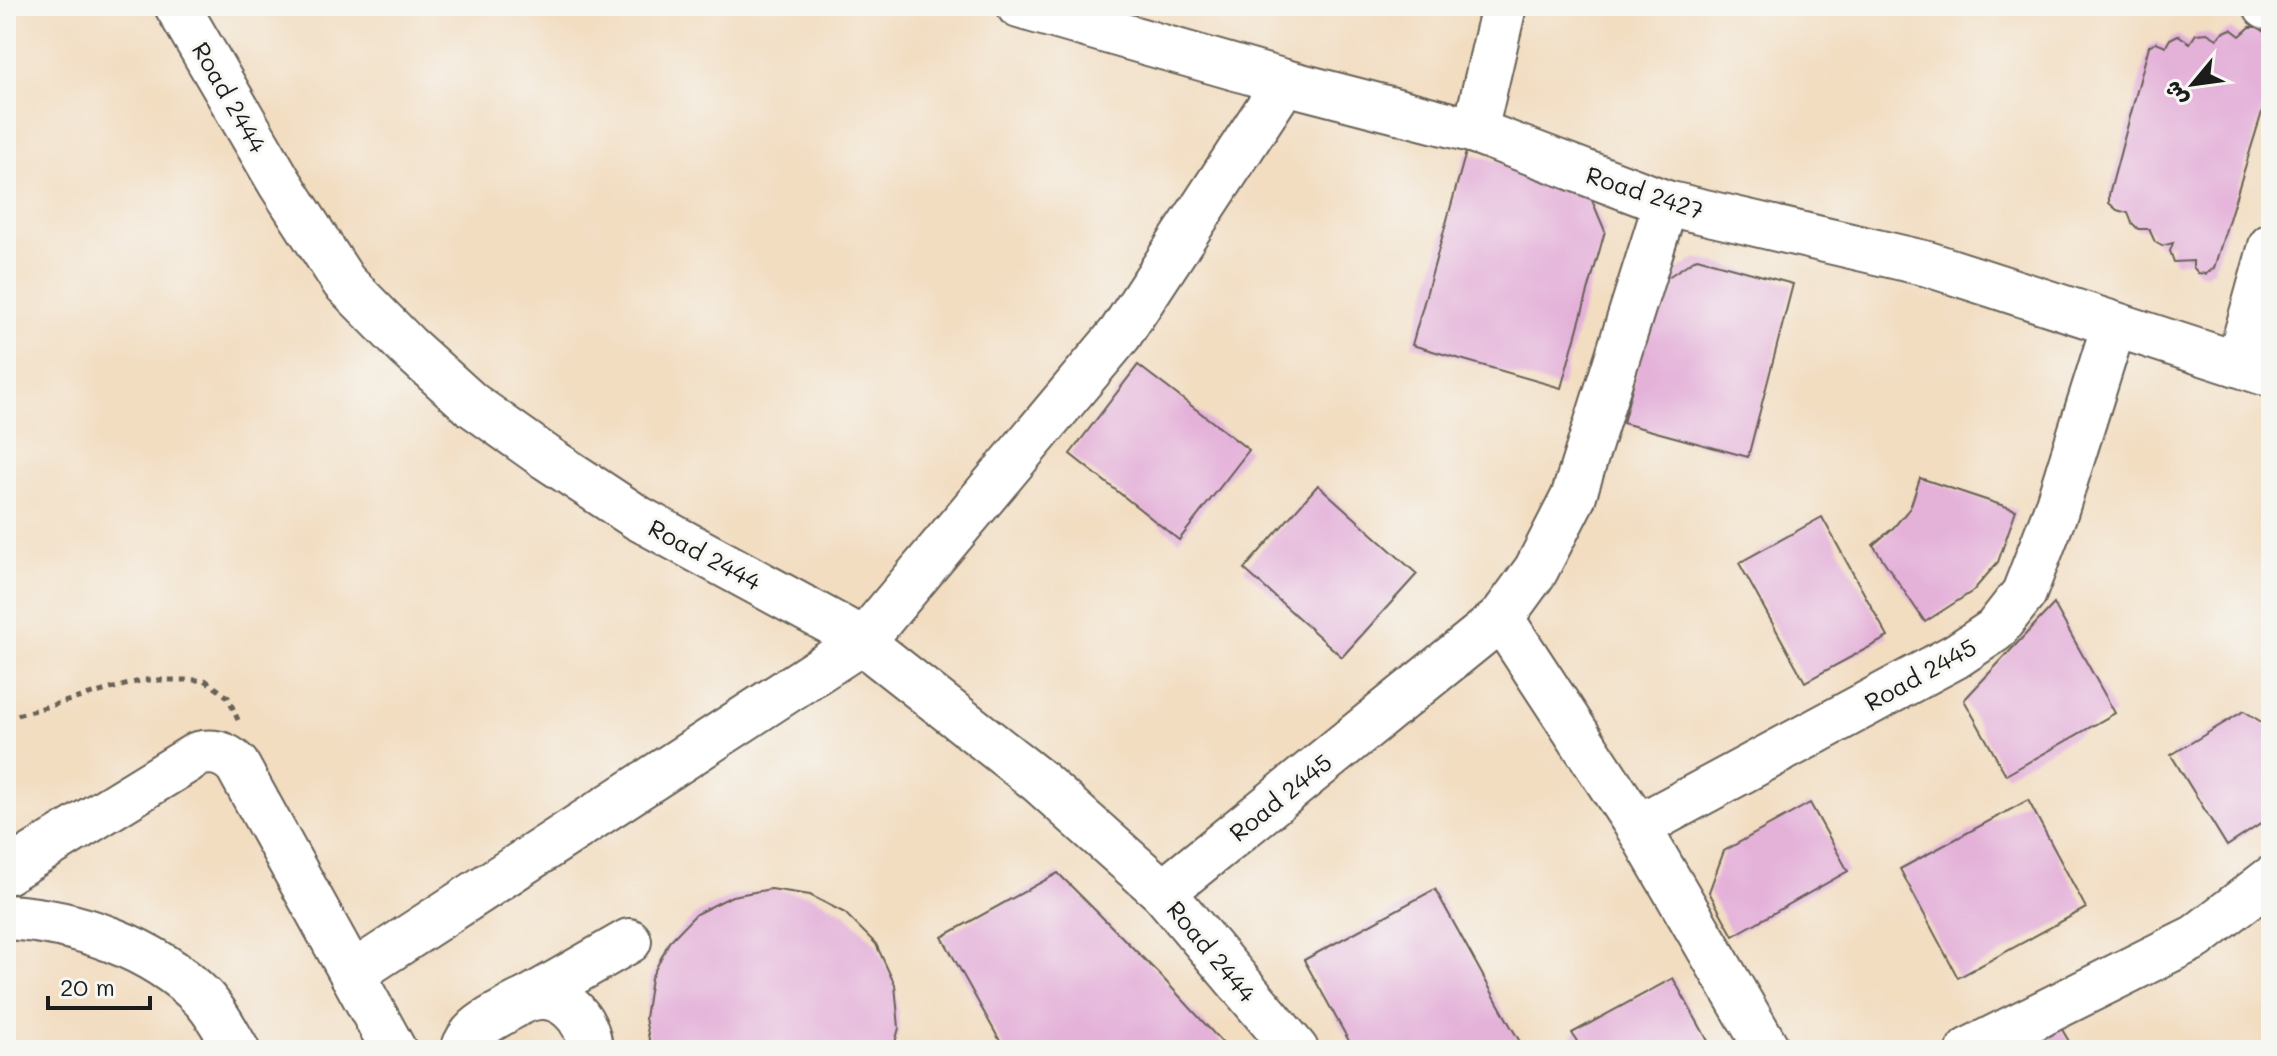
<svg xmlns="http://www.w3.org/2000/svg" width="2277" height="1056" viewBox="0 0 2277 1056" font-family="Mali,'Playpen Sans Arabic',sans-serif">
<style>
.building{fill:#e4b1d9}
.lines{fill:none;stroke-linecap:round;stroke-linejoin:round}
.minor-casing{stroke:#676056;stroke-width:48}
.highway-casing{stroke:#676056;stroke-width:48}
.path{stroke:#676056;stroke-width:5;stroke-dasharray:6 6;stroke-linecap:butt}
.minor{stroke:#fff;stroke-width:44}
.highway{stroke:#fff;stroke-width:44}
.labels{text-anchor:middle;dominant-baseline:central;stroke-width:6;stroke-linejoin:round;paint-order:stroke}
.street-label{font-size:24px;fill:#1c1c1c;stroke:#f6f6f2}
</style>
<rect width="100%" height="100%" fill="#f6f6f2"/>
<filter id="ink" filterUnits="userSpaceOnUse"><feTurbulence type="fractalNoise" baseFrequency=".0125" numOctaves="2"/><feDisplacementMap in="SourceGraphic" scale="16" xChannelSelector="R" yChannelSelector="G"/><feConvolveMatrix kernelMatrix="1 2 1 2 8 2 1 2 1" color-interpolation-filters="sRGB"/></filter>
<filter id="wash" filterUnits="userSpaceOnUse"><feTurbulence type="fractalNoise" baseFrequency=".006" numOctaves="4" result="noise"/><feDisplacementMap in="SourceGraphic" scale="32" xChannelSelector="R" yChannelSelector="G"/><feGaussianBlur stdDeviation="1.8" result="paint"/><feColorMatrix in="noise" values="0 0 0 0 0 0 0 0 0 0 0 0 0 0 0 0 0 1.4 0 .05"/><feComposite in="paint" operator="in"/></filter>
<g filter="url(#wash)">
<rect width="100%" height="100%" fill="#f2ddc1"/>
<g id="blocks">
<g class="building">
<polygon points="2250,27 2258,27 2269,35 2271,30 2271,83 2214,268 2206,274 2198,273 2193,267 2193,261 2174,262 2170,251 2173,243 2162,246 2155,242 2149,229 2138,229 2132,223 2128,213 2117,210 2109,203 2109,195 2149,46 2156,42 2166,46 2170,39 2178,35 2190,43 2196,34 2207,33 2217,39 2222,33 2231,29 2240,36"/>
<polygon points="1466,152 1586,186 1605,231 1561,388 1412,345"/>
<polygon points="1697,258 1793,284 1748,457 1623,423 1659,283"/>
<polygon points="1138,365 1249,450 1179,540 1070,454"/>
<polygon points="2271,477 2271,496 2265,494"/>
<polygon points="1920,478 2016,510 1998,562 1973,591 1925,622 1873,545 1894,527 1910,508"/>
<polygon points="1318,485 1417,574 1342,657 1244,569"/>
<polygon points="1822,517 1888,637 1805,682 1739,563"/>
<polygon points="2054,604 2115,713 2006,775 1964,700"/>
<polygon points="2244,711 2271,728 2271,817 2227,846 2171,755"/>
<polygon points="2028,800 2086,908 1958,978 1900,869"/>
<polygon points="1810,803 1848,871 1733,936 1709,892 1724,851"/>
<polygon points="1058,873 1160,975 1229,1050 1005,1050 942,937"/>
<polygon points="771,889 810,895 845,913 876,944 895,985 899,1028 893,1050 651,1050 645,1018 651,978 669,942 696,914 732,896"/>
<polygon points="1435,889 1510,1025 1525,1050 1354,1050 1304,960"/>
<polygon points="1673,978 1713,1050 1582,1050 1572,1033"/>
<polygon points="2053,1014 2074,1050 1989,1050"/>
</g>
</g>
</g>
<g filter="url(#ink)">
<use href="#blocks" fill-opacity="0" stroke="#676056" stroke-width="2"/>
<g class="lines">
<g class="minor-casing">
<g id="minor">
<polyline points="177,6 280,183 344,282 407,346 471,404 547,458 638,518 849,632 1040,782 1163,892 1296,1050"/>
<polyline points="1019,6 1285,82 1475,131 1666,203 1928,264 2271,375"/>
<polyline points="2266,6 2271,8"/>
<polyline points="2238,364 2271,246"/>
<polyline points="1501,618 1638,827 1768,1050"/>
<polyline points="1638,827 1956,656 1995,630 2024,593 2056,510 2114,325"/>
<path d="M6,872L198,754C214,750 225,753 237,765L394,1050"/>
<polyline points="1163,892 1501,618 1536,570 1573,498 1666,203"/>
<path d="M6,917C76,921 153,947 203,998C217,1013 227,1033 237,1050"/>
<polyline points="352,974 862,642 1120,334 1285,82"/>
<polyline points="528,999 629,941"/>
<path d="M463,1050C469,1032 482,1024 498,1015C507,1010 516,1004 526,1000C560,987 589,1018 590,1050"/>
<polyline points="1969,1050 2196,937 2271,879"/>
</g>
</g>
<g class="highway-casing">
<polyline id="highway" points="1475,131 1504,6"/>
</g>
<polyline class="path" points="6,718 143,680 205,680 228,697 238,720"/>
<use href="#minor" class="minor"/>
<use href="#highway" class="highway"/>
</g>
</g>
<g class="labels">
<g class="street-label">
<text transform="translate(230 97) rotate(60)">Road 2444</text>
<text transform="translate(1645 192) rotate(18)">Road 2427</text>
<text transform="translate(705 554) rotate(28)">Road 2444</text>
<text transform="translate(1920 674) rotate(-29)">Road 2445</text>
<text transform="translate(1280 797) rotate(-39)">Road 2445</text>
<text transform="translate(1212 951) rotate(50)">Road 2444</text>
</g>
</g>
<rect width="2277" height="1056" fill="none" stroke="#f6f6f2" stroke-width="32"/>
<g transform="translate(2193 84) rotate(241)" stroke="#f6f6f2" stroke-width="6" paint-order="stroke">
<path d="M0-6L14 30L0 20L-14 30Z" fill="#1c1c1c"/>
<text y="-12" font-size="22" font-weight="bold" text-anchor="middle" fill="#1c1c1c">ش</text>
</g>
<path d="M48 996v12h102v-12" fill="none" stroke="#1c1c1c" stroke-width="4"/>
<text x="60" y="996" font-size="24" fill="#1c1c1c" stroke="#f6f6f2" stroke-width="6" paint-order="stroke">20 m</text>
</svg>
